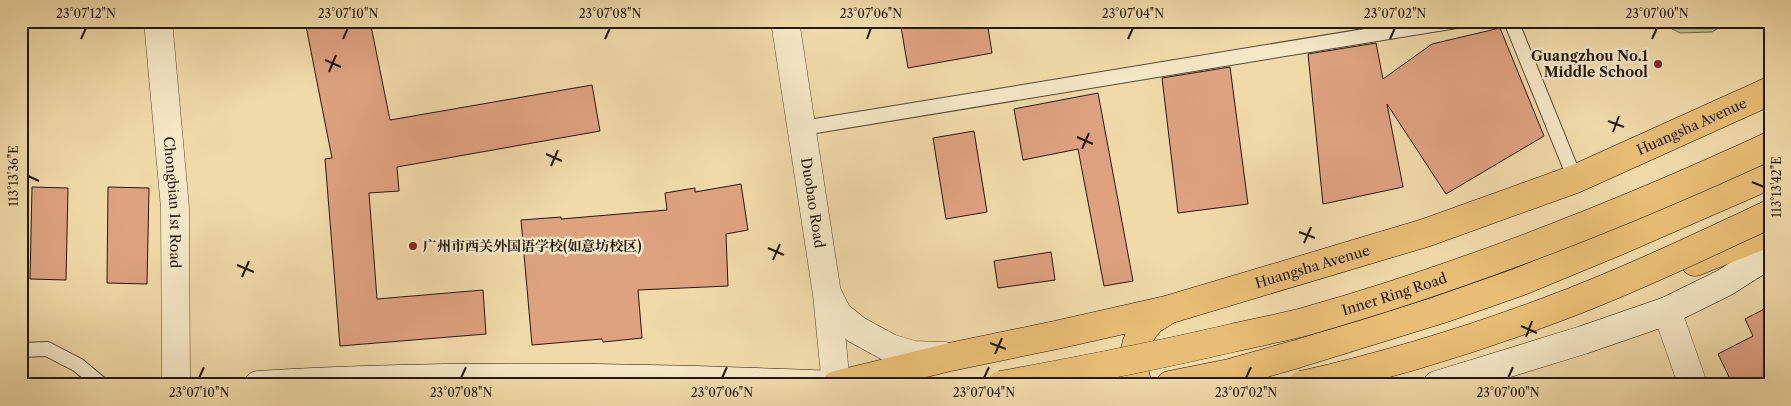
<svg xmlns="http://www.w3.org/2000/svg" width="1791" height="406" viewBox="0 0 1791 406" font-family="'Libre Caslon Text','Noto Serif SC',serif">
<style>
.green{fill:#b8c088;stroke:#6e6c4a}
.building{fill:#dea27f;stroke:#23190d}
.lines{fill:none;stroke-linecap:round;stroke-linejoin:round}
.service-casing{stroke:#564a34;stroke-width:16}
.minor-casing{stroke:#564a34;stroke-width:29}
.tertiary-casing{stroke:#564a34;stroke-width:29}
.secondary-casing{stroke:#23190d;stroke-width:29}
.trunk-casing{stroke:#23190d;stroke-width:29}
.service{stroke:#f5e8c6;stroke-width:14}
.minor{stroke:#f5e8c6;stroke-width:28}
.tertiary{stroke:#f5e8c6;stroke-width:28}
.secondary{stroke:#f5e8c6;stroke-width:28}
.trunk{stroke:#e8be74;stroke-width:28}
.trunk-bridge-casing{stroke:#23190d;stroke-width:29;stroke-linecap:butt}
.trunk-bridge{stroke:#e8be74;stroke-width:28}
.ticks{fill:none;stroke:#23190d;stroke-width:2}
.poi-dot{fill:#8f2418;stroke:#f5e8c6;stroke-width:2}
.labels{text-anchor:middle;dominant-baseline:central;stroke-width:5;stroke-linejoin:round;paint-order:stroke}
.poi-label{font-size:14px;font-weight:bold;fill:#23190d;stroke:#f5e8c6;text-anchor:end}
.street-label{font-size:14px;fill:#23190d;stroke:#f5e8c6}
.neatline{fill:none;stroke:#23190d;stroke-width:2}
.ticks-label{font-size:12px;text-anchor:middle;fill:#23190d}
</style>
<rect width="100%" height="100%" fill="#f0dba8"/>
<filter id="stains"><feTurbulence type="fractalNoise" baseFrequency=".004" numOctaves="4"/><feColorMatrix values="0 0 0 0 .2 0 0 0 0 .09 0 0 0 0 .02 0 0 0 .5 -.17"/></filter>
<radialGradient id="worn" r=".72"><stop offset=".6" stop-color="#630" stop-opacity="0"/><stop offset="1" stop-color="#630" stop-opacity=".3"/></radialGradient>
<polygon class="green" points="1657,21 1730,21 1712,32 1680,33"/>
<g class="building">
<polygon points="305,21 370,21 390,120 592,85 600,131 397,167 399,191 369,193 377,299 483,290 486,334 340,346 325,159 332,158"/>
<polygon points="900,21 987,21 992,53 908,68"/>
<polygon points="1500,28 1544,136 1446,194 1387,104 1403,187 1323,204 1308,54 1376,43 1383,79 1432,44"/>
<polygon points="1230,67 1248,204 1178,213 1162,78"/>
<polygon points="1098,93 1133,281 1104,286 1078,149 1023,160 1014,109"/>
<polygon points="974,131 987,212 946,219 933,138"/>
<polygon points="741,184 748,230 726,234 728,286 638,290 642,338 603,342 602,339 532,345 521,220 561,217 561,219 667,210 665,193 695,188 695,192"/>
<polygon points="32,187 68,188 66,280 30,279"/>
<polygon points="108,187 149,188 147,284 107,283"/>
<polygon points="1051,252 1055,280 998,288 994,261"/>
<polygon points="1770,306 1770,385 1733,385 1718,354 1753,336 1745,319"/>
</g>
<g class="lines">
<g class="service-casing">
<g id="service">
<polyline points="1511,21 1575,179"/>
<polyline points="803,128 1456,21"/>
<polyline points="21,350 47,349 78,365 102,385"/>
</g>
</g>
<g class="minor-casing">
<g id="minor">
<path id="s1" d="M158,21L175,208L176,385"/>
<polyline points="1667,311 1693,385"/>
</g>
</g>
<g class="tertiary-casing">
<g id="tertiary">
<path id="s2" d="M785,21L827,294L836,385"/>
<polyline points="828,295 838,315 857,330 890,348 913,355 944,356"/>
</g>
</g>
<g class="secondary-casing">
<g id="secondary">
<path d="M258,385C451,373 644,377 836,385"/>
<polyline points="1437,385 1583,340 1667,311 1724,283 1770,254"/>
</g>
</g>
<g class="trunk-casing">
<g id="trunk">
<polyline points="1695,262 1770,232"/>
<path id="s3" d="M836,385L950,357L1056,335L1167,310L1425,233L1575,179L1770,91"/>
<path d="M1138,385C1130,363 1133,339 1150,322C1154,318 1161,315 1166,311"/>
<polyline points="1170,385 1230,373 1297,354 1439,310 1519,282 1616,242 1770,175"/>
</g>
</g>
<use href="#service" class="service"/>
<use href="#minor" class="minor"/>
<use href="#tertiary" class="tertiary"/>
<use href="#secondary" class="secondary"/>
<use href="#trunk" class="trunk"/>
<g class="trunk-bridge-casing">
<g id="trunk-bridge">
<path id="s4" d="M1001,385C1078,371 1155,356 1232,338C1257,332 1282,328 1307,321C1466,276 1620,215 1770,146"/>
<path d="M1302,385C1385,366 1468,341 1548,311C1624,283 1697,248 1770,214"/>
</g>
</g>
<use href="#trunk-bridge" class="trunk-bridge"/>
</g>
<path class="ticks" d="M81,39L86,28M343,39L348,28M605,39L610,28M867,39L871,28M1128,39L1133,28M1390,39L1395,28M1652,39L1657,28M325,60L341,67M329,72L336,55M1608,121L1624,127M1613,132L1619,116M1077,137L1093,144M1082,149L1089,133M546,154L562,161M551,166L558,150M28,176L39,181M1752,182L1764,187M1299,232L1315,238M1304,243L1311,227M768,248L784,255M773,260L780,244M237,265L254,272M242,277L249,261M1521,326L1537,333M1526,337L1532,321M990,343L1006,349M995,354L1002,338M199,378L204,367M461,378L466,367M722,378L727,367M984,378L989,367M1246,378L1251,367M1508,378L1513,367"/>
<g class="poi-dot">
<circle cx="1658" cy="64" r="5"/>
<circle cx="413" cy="246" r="5"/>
</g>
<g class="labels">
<g class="poi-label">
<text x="1648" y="56">Guangzhou No.1<tspan x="1648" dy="16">Middle School</tspan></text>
<text x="423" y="246" text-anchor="start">广州市西关外国语学校(如意坊校区)</text>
</g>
<g class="street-label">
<text stroke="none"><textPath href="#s3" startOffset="896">Huangsha Avenue</textPath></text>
<text stroke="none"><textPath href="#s1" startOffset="182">Chongbian 1st Road</textPath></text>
<text stroke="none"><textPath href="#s2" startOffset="184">Duobao Road</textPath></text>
<text stroke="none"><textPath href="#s3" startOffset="491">Huangsha Avenue</textPath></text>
<text stroke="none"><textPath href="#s4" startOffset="404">Inner Ring Road</textPath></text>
</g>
</g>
<rect width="1791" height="406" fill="none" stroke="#f0dba8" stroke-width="55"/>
<rect x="28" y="28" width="1736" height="350" class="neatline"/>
<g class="ticks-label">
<text x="86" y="18">23°07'12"N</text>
<text x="348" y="18">23°07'10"N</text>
<text x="610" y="18">23°07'08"N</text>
<text x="871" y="18">23°07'06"N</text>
<text x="1133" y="18">23°07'04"N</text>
<text x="1395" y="18">23°07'02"N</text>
<text x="1657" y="18">23°07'00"N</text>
<text transform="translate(14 176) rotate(-90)" y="4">113°13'36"E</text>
<text transform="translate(1777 187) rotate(-90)" y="4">113°13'42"E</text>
<text x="199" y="397">23°07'10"N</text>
<text x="461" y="397">23°07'08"N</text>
<text x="722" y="397">23°07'06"N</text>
<text x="984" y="397">23°07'04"N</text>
<text x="1246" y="397">23°07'02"N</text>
<text x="1508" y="397">23°07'00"N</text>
</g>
<rect width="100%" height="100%" filter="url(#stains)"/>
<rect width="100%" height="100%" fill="url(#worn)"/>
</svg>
